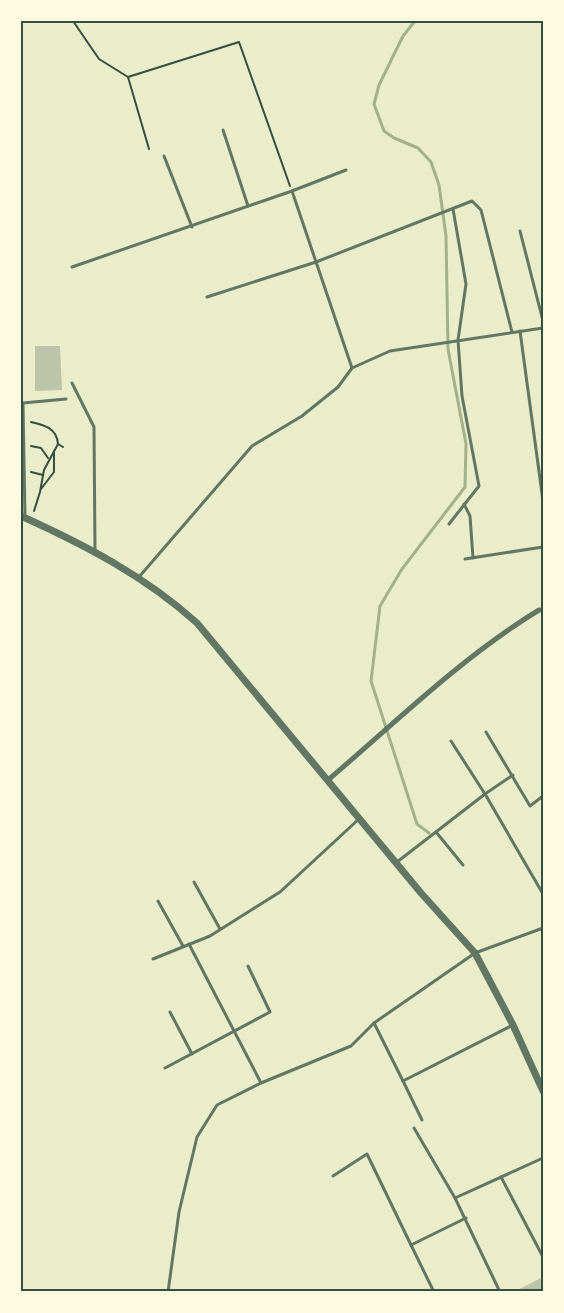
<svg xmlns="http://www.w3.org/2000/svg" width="564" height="1313" viewBox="0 0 564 1313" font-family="Poppins,sans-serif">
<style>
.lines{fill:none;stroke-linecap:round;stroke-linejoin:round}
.stream{stroke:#a3b18a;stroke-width:3}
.building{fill:#bcc5a7}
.path{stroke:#344e41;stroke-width:2}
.service{stroke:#617663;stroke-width:3}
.minor{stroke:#617663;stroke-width:5}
.tertiary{stroke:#617663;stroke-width:7}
.neatline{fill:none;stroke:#344e41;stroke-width:2}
</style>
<rect width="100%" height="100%" fill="#e9edc9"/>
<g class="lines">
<polyline class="stream" points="415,21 403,36 379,85 374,104 384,131 394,138 418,148 431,162 439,185 446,236 448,349 466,444 465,487 402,569 380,606 371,681 417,824 429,833"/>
</g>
<g class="building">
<polygon points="35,346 60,346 62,390 35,391"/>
<polygon points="543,1277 543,1292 514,1292"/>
</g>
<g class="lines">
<g class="path">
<polyline points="73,21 99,59 128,77"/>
<polyline points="149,149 128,77 239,42 290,186"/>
<path d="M31,422C44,425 57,428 58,444L44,470L40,492L34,511"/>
<polyline points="58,444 63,447"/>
<polyline points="31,446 41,448 48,458"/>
<polyline points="31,472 43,475"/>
<polyline points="41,489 54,472 54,451"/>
</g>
<g class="service">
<polyline points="223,130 248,206"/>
<polyline points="164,156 192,227"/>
<polyline points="292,191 346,170"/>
<polyline points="520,231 543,321"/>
<polyline points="72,267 292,191 352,368"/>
<polyline points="207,297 316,262 472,201 481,210 512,332"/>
<polyline points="520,331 543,501"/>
<polyline points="72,383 94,427 95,551"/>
<polyline points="464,504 470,516 473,558"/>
<polyline points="25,517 23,403 66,399"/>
<polyline points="449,524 479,486 462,396 458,340 466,284 453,209"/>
<polyline points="465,559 543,547"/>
<polyline points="139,577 252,446 302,416 338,387 352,368 390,351 543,328"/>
<polyline points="486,732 530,806 543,796"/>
<polyline points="451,741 485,794 543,894"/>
<polyline points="436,832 463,865"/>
<polyline points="397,862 485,794 513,775"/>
<polyline points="194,882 220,929"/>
<polyline points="158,901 183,946"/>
<polyline points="189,944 261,1083"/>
<polyline points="153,959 210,936 280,892 360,818"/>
<polyline points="170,1012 192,1054"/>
<polyline points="513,1025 403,1081 374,1023 475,953 543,928"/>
<polyline points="165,1068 270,1012 248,966"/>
<polyline points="403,1081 422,1120"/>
<polyline points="414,1128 455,1198"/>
<polyline points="333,1176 367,1154 411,1245"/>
<polyline points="501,1177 543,1257"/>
<polyline points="168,1292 179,1212 197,1137 217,1105 261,1083 351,1046 374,1023"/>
<polyline points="434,1292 411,1245 466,1218"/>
<polyline points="500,1292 455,1198 543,1158"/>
</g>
<path class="minor" d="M328,780C396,722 462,657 539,610H543"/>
<path class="tertiary" d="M21,516C85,545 145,576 197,623L421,893L475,953L513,1025L543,1091"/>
</g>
<rect width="564" height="1313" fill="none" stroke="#fefae0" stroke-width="45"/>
<rect x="22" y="22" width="520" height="1268" class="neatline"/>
</svg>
